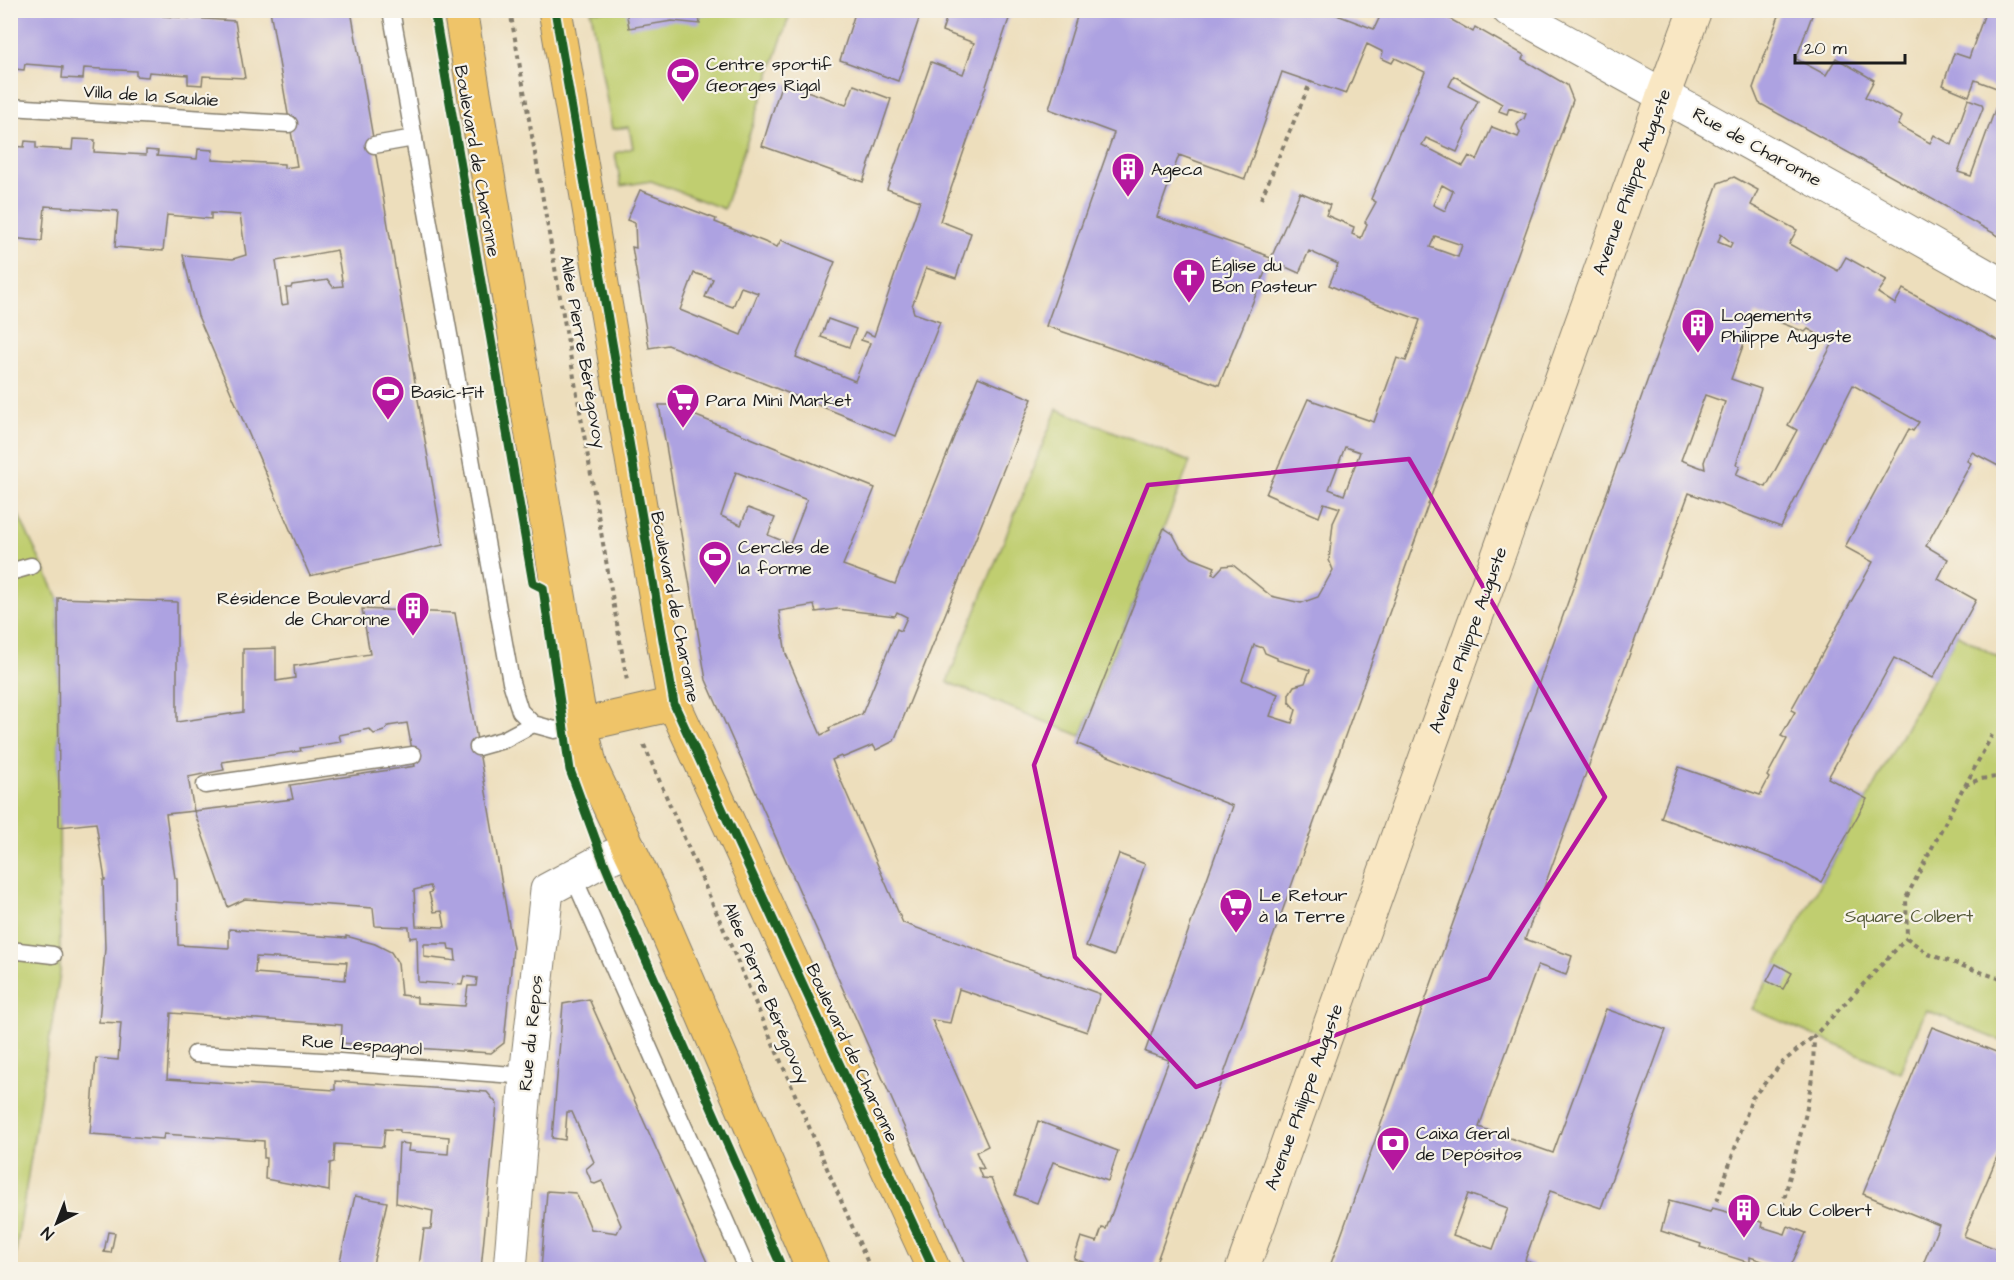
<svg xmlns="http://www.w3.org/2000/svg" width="2014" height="1280" viewBox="0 0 2014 1280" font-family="'Architects Daughter',sans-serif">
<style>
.green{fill:#c0ce70;stroke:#6e7546;stroke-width:1.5}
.building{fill:#ada2e1;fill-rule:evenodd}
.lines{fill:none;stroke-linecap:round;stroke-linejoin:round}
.service-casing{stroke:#847d6c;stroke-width:19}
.minor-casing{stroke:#847d6c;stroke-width:35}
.tertiary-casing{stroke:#847d6c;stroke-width:35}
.secondary-casing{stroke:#847d6c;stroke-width:35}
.primary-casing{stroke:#847d6c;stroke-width:35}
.path{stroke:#847d6c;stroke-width:4;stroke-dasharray:4.5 4.5;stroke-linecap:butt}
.service{stroke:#fff;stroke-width:16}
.minor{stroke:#fff;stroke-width:33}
.tertiary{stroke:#fff;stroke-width:33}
.secondary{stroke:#f9e7c3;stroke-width:33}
.primary{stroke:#efc469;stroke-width:33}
.cycleway-casing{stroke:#f7f3e8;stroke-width:13}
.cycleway{stroke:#1b5e20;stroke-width:9}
.marked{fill:none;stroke:#b5179e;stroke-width:4.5;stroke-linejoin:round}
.labels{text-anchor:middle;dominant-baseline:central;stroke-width:4.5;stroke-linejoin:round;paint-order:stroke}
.poi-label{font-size:18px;fill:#1c1c1c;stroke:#f7f3e8;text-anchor:start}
.street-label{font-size:18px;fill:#1c1c1c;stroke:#f7f3e8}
.park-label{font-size:18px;fill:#555a39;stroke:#f7f3e8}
</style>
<rect width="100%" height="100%" fill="#f7f3e8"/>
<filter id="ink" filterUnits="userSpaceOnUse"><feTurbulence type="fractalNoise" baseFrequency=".0167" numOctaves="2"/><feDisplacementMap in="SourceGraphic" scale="12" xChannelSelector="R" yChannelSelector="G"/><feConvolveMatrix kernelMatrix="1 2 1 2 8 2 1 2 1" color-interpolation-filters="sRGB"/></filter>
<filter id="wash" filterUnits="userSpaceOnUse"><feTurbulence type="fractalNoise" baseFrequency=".008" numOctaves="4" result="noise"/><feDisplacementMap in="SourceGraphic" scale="24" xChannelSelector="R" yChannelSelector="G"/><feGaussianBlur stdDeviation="1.35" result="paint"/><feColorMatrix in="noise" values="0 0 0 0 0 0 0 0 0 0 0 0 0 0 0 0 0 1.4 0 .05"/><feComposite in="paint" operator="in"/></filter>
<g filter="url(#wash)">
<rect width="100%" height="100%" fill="#eddebc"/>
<g class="green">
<polygon points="591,11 791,11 724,209 651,181 621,186 615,153 633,148 629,127 612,129"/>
<polygon points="1057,409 1190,462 1081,736 947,682"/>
<polygon points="10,497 58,598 60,973 13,1270 10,1269"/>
<polygon points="1957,634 2003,660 2003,1042 1926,1010 1900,1072 1752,1009"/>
</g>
<g id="blocks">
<g class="building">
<polygon points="10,10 73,10 113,13 113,10 163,10 163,16 235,21 245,78 203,76 202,85 188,84 188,75 149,72 148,77 136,76 136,71 84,68 83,79 62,78 63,67 25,64 24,70 15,69 16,64 10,63"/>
<path d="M270,10H351L443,545L310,576L198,316L183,255L233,259L246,255L240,215L211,213V219L167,215L163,251L115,247L118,211L45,206L42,241L10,238V146L24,147L25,141L36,142V148L72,150L73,139L95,140L94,152L146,155V150L158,151L157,156L197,159L198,149L213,150L212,160L284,164V168L297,166ZM337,250L343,286L333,287L328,280L292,285L291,288H286L288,304L282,305L276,261Z"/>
<polygon points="626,10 724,10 724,12 699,16 700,24 672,21 629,28"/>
<polygon points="856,10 922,10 898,81 840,60"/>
<path d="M949,10H1012L940,221L971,233L956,278L926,268L912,306L914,313L940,322L895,436L668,345L649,348L632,247L636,248L635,223L627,220L640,190L716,219L715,222L777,247L781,240L835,262L796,357L855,381L870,343L861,340L865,332L874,336L920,201L887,189L931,62L963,74L974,43L942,31ZM694,273L713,279L705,297L733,307L741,287L758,293L741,335L680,310Z"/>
<path d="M1079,10H1324L1374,29L1383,10H1434L1473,32L1475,27L1524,55L1522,59L1567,85L1573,100L1154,1269H1087L1089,1264L1074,1259L1081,1237L1097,1242L1102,1228L1106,1229L1169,1060L1145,1052L1233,806L1078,744L1164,528L1173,534L1180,547L1192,558L1215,567L1212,574L1215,575L1223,566L1233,565L1271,596L1301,603L1318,597L1333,570L1329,560L1333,523L1340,508L1324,503L1319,517L1266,494L1308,399L1374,422L1397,358L1406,361L1420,320L1354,296L1329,285L1338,264L1309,251L1299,273L1270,260L1219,385L1046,326L1114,133L1049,109ZM1367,44L1383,52L1381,58L1392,63L1395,58L1425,72L1371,199L1376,202L1365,222L1367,224L1361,238L1352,234L1354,227L1326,215L1330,205L1300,192L1271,258L1265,256L1266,255L1157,217L1179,155L1245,179L1282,72L1346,94ZM1454,76L1502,104L1499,111L1507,114L1509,108L1526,114L1524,119L1521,120L1517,125L1520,133L1518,137L1492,127L1477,160L1469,156L1463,166L1422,145L1426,138L1457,152L1466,132L1464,130L1478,101L1449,86ZM1442,185L1453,191L1445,211L1433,205ZM1435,236L1462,245L1458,257L1430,247ZM1345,447L1360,452L1344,495L1329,489ZM1254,645L1263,648L1265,653L1277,658V660L1310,670L1305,683L1294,686L1289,694V702L1296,710L1292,723L1270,716L1278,694L1242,680Z"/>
<polygon points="1781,10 1814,10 1796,59 1826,75 1836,58 1874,80 1865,97 1902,117 1898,125 1930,143 1934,135 1952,145 1968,99 1982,104 1983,108 1958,172 1971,176 2002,90 1975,80 1969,96 1943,85 1954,53 1969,58 1986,10 2004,10 2004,239 1759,103 1753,88"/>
<polygon points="782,82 846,105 854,85 891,99 863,182 762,146"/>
<path d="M1734,177L1758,190L1751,205L1797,230L1789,244L1838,271L1846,257L1887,280L1878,293L1895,304L1903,289L2004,344V469L1972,452L1967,461L1971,463L1926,546L1948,559L1938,579L1976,600L1933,678L1894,658L1828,778L1867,799L1821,882L1783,862L1661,818L1679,767L1760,795L1769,778L1767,776L1787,739L1781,736L1795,712L1791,710L1873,562L1845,547L1909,429L1913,431L1919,422L1853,385L1781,527L1689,493L1525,939L1572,956L1566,975L1538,965L1479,1127L1553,1153L1606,1009L1666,1030L1601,1208L1550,1191L1525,1260L1533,1264L1532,1269H1329L1718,183ZM1721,234L1732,243L1730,247L1718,242ZM1755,313L1805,332L1808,329L1833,343L1788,425L1797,430L1766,487L1736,475L1740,466L1736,464L1761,389L1731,379ZM1705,395L1725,402L1704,462L1705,469L1681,460ZM1468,1194L1508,1208L1493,1249L1453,1235Z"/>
<polygon points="828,319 856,329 849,347 821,337"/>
<path d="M978,377L1032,399L894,741L876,750L873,745L842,758L841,756L832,760L903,923L1100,994L1087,1032L959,989L950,1023L932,1020L988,1146L976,1152L984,1169L978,1168L982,1178L991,1179L1031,1269H967L706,680L659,405H669L875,488L843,565L895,584ZM736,472L807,500L790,544L768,535L775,518L748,508L741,525L721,516ZM814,605L816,612L837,609L895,616L897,612L907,617L901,631L897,629L862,714L829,728L830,731L821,735L786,654L779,611Z"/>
<path d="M58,598L177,602V722L243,712V649L276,648V681L295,678L294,666L370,654L362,609L455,613L513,948L504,1043L491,1053L341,1043L342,1025L171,1013L167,1079L335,1090V1081L487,1092L497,1104L481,1269H426L427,1267L419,1266L424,1229H431L433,1211L396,1203L399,1143L409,1144L408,1151L448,1154L449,1137L400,1133V1130L385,1129L383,1147L335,1144L334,1162L330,1163L329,1191L265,1179L266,1158H264V1141L164,1134L163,1139L90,1134L96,1058L118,1060L121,1023L99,1022L105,948L103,880H105L96,823L59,827ZM407,723L415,766L290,785L293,799L194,811L228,907L245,899L373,908L375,926L409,927L410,938L417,937L418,982L462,985L464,976L477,978L476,986H468L465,1006L417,1003V997L401,995L398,963L391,952L375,944L346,936V938L229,929V948L178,945L177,879L175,878L166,814L194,811L188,777L224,770L222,762L301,751L300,748L341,742L339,735L369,729L374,734L384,731L388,726ZM430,886L432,891L429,893L434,912L442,911L445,927L416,926L414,890ZM424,944H448L449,949L455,950L456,961L424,957ZM256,957L347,962L345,980L255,973Z"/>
<polygon points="1119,854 1145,864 1114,956 1086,946"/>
<polygon points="1776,964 1792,973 1783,989 1767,981"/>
<polygon points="589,999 616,1059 710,1269 541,1269 547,1191 576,1193 591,1229 617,1233 621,1225 602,1181 595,1184 592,1183 586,1169 594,1162 572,1112 567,1112 565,1140 552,1138 563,1004"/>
<polygon points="1932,1027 2004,1055 2004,1140 1964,1236 2004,1252 2004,1269 1921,1269 1939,1225 1863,1194"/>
<polygon points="1038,1121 1118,1151 1108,1181 1053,1162 1037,1203 1015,1195"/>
<polygon points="355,1196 387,1202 372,1269 338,1269"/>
<polygon points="1669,1201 1710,1212 1712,1208 1754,1219 1763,1223 1762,1227 1785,1234 1788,1226 1806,1233 1789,1270 1750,1257 1750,1263 1700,1247 1701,1244 1661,1231"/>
<polygon points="108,1232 115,1233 111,1253 104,1252"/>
</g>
</g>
</g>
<g filter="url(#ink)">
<use href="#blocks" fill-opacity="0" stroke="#847d6c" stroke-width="1.5"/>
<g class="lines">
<g class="service-casing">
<g id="service">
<polyline points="391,10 511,682 520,711 533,724 555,730 581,725"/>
<polyline points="10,107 289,124"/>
<polyline points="374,145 414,138"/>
<polyline points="10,572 31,566"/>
<polyline points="478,747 503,740 533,724"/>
<polyline points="205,785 413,755"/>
<polyline points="573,876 747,1270"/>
<polyline points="10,950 53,955"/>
<polyline points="195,1054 340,1062 526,1076"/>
</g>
</g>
<g class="minor-casing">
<polyline id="minor" points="510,1270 526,1076 547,890 603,860 630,849"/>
</g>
<g class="tertiary-casing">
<polyline id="tertiary" points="1509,10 1863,206 2004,286"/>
</g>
<g class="secondary-casing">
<polyline id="secondary" points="1242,1270 1663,96 1695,10"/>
</g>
<g class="primary-casing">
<g id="primary">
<polyline points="460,10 581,725 591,768 648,888 813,1270"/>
<polyline points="555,10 674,704 934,1270"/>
<polyline points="581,725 674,704"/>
</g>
</g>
<g class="path">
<polyline points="510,10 627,681"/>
<polyline points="1338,16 1341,10"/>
<polyline points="1261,199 1311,81"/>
<polyline points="644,745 871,1270"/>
<polyline points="2004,776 1980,779 1964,786 1906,898 1907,938 1928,954 2004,980"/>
<polyline points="1965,786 1992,735"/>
<polyline points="1717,1201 1752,1098 1783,1062 1814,1036"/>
<polyline points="1780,1215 1806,1113 1813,1072 1814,1036 1907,938"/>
</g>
<use href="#service" class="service"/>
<use href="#minor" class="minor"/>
<use href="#tertiary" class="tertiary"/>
<use href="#secondary" class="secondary"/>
<use href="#primary" class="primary"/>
<g class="cycleway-casing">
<g id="cycleway">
<polyline points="434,10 533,583 543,588 570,770 603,860 620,901 783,1270"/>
<polyline points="555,10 674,704 934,1270"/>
</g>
</g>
<use href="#cycleway" class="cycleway"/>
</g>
</g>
<path class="marked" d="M1409,459L1605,797L1489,978L1196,1087L1075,957L1034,765L1148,485Z"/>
<defs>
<g id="stadium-pin" transform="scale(1.725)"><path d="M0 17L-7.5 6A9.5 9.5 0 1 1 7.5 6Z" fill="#b5179e" stroke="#f7f3e8"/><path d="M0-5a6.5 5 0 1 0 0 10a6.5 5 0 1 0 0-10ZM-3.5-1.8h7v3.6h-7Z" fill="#fff"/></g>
<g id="building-pin" transform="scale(1.725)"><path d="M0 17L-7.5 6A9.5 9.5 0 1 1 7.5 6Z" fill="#b5179e" stroke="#f7f3e8"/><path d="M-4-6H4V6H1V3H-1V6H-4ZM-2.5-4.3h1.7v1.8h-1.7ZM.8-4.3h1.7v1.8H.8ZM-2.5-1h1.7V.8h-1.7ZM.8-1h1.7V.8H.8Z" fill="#fff"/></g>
<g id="church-pin" transform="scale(1.725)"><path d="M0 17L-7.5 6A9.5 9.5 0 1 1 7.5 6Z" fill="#b5179e" stroke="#f7f3e8"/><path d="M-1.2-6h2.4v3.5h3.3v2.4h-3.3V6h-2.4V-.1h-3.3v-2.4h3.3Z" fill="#fff"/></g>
<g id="supermarket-pin" transform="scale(1.725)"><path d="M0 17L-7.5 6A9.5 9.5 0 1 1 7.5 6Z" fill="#b5179e" stroke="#f7f3e8"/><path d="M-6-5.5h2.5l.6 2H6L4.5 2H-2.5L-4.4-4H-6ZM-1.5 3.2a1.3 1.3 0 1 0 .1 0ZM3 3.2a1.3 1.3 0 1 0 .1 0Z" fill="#fff"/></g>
<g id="bank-pin" transform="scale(1.725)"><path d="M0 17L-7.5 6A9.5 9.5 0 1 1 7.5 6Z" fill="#b5179e" stroke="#f7f3e8"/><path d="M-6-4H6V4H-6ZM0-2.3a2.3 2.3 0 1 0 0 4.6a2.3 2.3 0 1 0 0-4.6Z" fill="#fff"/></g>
</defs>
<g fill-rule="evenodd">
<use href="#stadium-pin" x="683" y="74"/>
<use href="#building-pin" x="1128" y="169"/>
<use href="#church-pin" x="1189" y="275"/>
<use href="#building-pin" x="1698" y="325"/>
<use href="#stadium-pin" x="388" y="392"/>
<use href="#supermarket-pin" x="683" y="400"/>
<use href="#stadium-pin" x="715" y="557"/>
<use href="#building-pin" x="413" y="608"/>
<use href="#supermarket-pin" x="1236" y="905"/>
<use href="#bank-pin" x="1393" y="1143"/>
<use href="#building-pin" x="1744" y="1210"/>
</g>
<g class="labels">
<g class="poi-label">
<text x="706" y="64">Centre sportif<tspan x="706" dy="21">Georges Rigal</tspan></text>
<text x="1151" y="169">Ageca</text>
<text x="1212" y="265">Église du<tspan x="1212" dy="21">Bon Pasteur</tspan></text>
<text x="1721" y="315">Logements<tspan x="1721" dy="21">Philippe Auguste</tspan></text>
<text x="411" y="392">Basic-Fit</text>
<text x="706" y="400">Para Mini Market</text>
<text x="738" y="547">Cercles de<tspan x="738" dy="21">la forme</tspan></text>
<text x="390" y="598" text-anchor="end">Résidence Boulevard<tspan x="390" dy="21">de Charonne</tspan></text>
<text x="1259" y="895">Le Retour<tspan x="1259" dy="21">à la Terre</tspan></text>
<text x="1416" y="1133">Caixa Geral<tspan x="1416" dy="21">de Depósitos</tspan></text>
<text x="1767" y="1210">Club Colbert</text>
</g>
<g class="street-label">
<text transform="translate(151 96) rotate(4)">Villa de la Saulaie</text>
<text transform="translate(1757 147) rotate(29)">Rue de Charonne</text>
<text transform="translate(477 161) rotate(80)">Boulevard de Charonne</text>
<text transform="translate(1632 182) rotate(-70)">Avenue Philippe Auguste</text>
<text transform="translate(583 352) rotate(80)">Allée Pierre Bérégovoy</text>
<text transform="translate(675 607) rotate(79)">Boulevard de Charonne</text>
<text transform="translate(1468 640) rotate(-70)">Avenue Philippe Auguste</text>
<text transform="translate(766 993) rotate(67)">Allée Pierre Bérégovoy</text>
<text transform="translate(531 1033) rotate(-84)">Rue du Repos</text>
<text transform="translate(362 1045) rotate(4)">Rue Lespagnol</text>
<text transform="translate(852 1053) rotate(65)">Boulevard de Charonne</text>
<text transform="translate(1304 1097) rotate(-70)">Avenue Philippe Auguste</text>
</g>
<g class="park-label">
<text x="1909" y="916">Square Colbert</text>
</g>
</g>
<rect width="2014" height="1280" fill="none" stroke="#f7f3e8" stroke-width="36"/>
<g transform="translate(57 1223) rotate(222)" stroke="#f7f3e8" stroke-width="4.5" paint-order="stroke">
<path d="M0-4.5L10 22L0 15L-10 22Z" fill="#1c1c1c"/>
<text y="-9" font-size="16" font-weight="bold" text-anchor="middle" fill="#1c1c1c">N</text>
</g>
<path d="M1795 54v9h110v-9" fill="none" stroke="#1c1c1c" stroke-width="3"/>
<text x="1804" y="54" font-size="18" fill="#1c1c1c" stroke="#f7f3e8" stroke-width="4.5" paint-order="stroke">20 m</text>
</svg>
